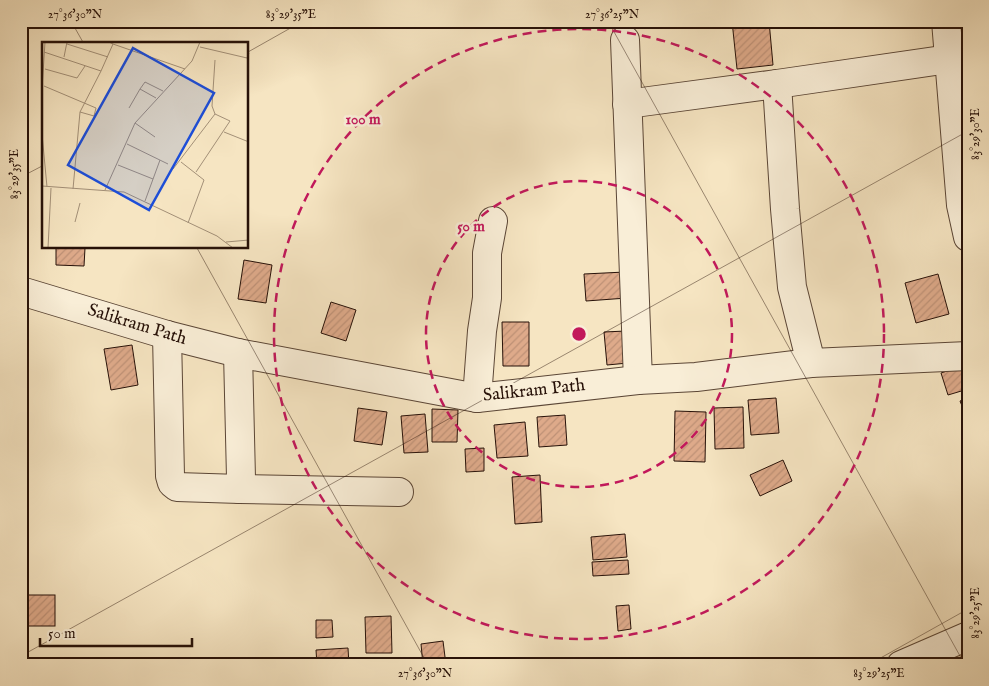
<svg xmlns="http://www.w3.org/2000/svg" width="989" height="686" viewBox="0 0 989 686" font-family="'IM FELL English',serif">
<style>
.building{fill:url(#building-hatch);stroke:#271108}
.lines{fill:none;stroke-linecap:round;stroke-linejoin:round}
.minor-casing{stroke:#5b4636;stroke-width:30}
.minor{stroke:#f9eed7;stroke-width:28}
.ticks{fill:none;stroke:#271108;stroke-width:1;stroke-opacity:0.45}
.ring{fill:none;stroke:#c2185b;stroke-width:2.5;stroke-dasharray:9 6}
.labels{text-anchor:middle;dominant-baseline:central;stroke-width:5;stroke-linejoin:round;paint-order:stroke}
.street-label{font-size:18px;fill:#271108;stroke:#f9eed7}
.inset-road{fill:none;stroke:#a39078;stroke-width:1}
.view{fill:#1d4ed8;fill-opacity:0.15;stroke:#1d4ed8;stroke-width:2.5}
.inset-edge{fill:none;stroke:#271108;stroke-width:2.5}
.centre{fill:#c2185b;stroke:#f9eed7;stroke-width:2.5}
.ring-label{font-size:15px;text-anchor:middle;font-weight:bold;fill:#c2185b;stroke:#f9eed7;stroke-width:5;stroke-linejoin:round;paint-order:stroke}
.neatline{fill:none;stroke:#271108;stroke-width:2}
.ticks-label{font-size:12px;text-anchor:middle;fill:#271108}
</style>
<defs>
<pattern id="building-hatch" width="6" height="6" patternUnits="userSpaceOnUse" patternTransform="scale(1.25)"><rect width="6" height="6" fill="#deaa8a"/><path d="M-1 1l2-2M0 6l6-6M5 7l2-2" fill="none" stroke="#be9176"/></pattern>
</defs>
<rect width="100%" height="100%" fill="#f6e5c2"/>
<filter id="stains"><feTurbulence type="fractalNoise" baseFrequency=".004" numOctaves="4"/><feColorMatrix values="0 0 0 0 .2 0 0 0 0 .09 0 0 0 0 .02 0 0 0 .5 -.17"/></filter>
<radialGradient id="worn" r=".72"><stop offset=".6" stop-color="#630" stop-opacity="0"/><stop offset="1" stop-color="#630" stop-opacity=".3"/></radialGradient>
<g class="building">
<polygon points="732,21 769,21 773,65 737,69"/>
<polygon points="56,248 85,248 84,266 56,265"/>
<polygon points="244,260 272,265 266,303 238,299"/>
<polygon points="625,272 627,298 586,301 584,274"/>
<polygon points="938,274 949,314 916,323 905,283"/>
<polygon points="331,302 356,310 346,341 321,333"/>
<polygon points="502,322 529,322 529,366 503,366"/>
<polygon points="626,331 628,363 607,365 604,332"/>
<polygon points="132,345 138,385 111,390 104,349"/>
<polygon points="968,364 968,389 948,395 941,373"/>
<polygon points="776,398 779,433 751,435 748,400"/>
<polygon points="968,398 968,418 967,418 960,401"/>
<polygon points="743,407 744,448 715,449 714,408"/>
<polygon points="358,408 387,412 382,445 354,441"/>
<polygon points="432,409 458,410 457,442 432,442"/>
<polygon points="675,411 706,412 705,462 674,461"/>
<polygon points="425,414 428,452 404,453 401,416"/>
<polygon points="565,415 567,445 539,447 537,417"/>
<polygon points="525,422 528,456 497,458 494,425"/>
<polygon points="484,448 484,471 466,472 465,449"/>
<polygon points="783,460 792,481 760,496 750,475"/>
<polygon points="540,475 542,522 515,524 512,477"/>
<polygon points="625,534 627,557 593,560 591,537"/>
<polygon points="628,560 629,574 593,576 592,562"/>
<rect x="21" y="595" width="34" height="31"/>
<polygon points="629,605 631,629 618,631 616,606"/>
<polygon points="391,616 392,653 366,653 365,617"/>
<polygon points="316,620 332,620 333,637 316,638"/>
<polygon points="443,641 446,665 423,665 421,644"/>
<polygon points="348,648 349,665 317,665 316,650"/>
</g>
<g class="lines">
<g class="minor-casing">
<g id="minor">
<polyline points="946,21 961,205 968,237"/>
<polyline points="625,40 638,380"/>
<polyline points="777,84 785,209 792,287 811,363"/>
<polyline points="627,104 777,84 949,59"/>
<polyline points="21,291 167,335 238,353 477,398 638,380 696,377 811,363 968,356"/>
<polyline points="167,335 170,476 172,483 177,487 240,489 241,478 238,353"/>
<polyline points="477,398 482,331 487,298 487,253 493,221"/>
<polyline points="240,489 399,492"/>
<polyline points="901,665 968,636"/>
</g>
</g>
<use href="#minor" class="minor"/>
</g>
<path class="ticks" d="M71,21L84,44M608,21L965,665M248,52L303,21M21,177L44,165M197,248L428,665M21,656L968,131M868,665L968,609"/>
<g class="ring">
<circle cx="579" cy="334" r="153"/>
<circle cx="579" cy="334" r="305"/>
</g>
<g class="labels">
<g class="street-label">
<text transform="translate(137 325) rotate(17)">Salikram Path</text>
<text transform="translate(534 391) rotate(-6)">Salikram Path</text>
</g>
</g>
<g transform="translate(42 42)">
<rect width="206" height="206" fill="#f6e5c2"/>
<path class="inset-road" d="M25,2L66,15M71,2L143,27M158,5L205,16L207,11M2,10L59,29L71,2L67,0M22,15L25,0M3,27L35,36L43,24M2,44L54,66L52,74L38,70M0,47L3,0M114,56L98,47L103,40L121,49M87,66L98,47M93,81L113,95M182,90L207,100M0,92L5,145M85,102L126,122M139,120L162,138L146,181M76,123L111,137M131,127L173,72M154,130L188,79L173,72L170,64L173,18M0,144L82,150L175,194L191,206M31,147L38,70L59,29M63,148L93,81L150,19L158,0M103,159L118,118M33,180L38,161M184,200L207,198M6,206L9,146"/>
<path class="view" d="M91,6L172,51L107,168L26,123Z"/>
<rect width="206" height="206" class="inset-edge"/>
</g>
<circle cx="579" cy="334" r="8" class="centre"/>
<g class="ring-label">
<text x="363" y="124">100 m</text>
<text x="471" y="231">50 m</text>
</g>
<rect width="989" height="686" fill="none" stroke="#f6e5c2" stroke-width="55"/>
<path d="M40 638v8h152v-8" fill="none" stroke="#271108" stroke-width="2.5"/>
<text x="48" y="638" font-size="15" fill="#271108" stroke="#f9eed7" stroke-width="4" paint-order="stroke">50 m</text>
<rect x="28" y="28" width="934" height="630" class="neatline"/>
<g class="ticks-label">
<text x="75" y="18">27°36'30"N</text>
<text x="291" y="18">83°29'35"E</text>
<text x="612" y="18">27°36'25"N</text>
<text transform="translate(975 134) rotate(-90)" y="4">83°29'30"E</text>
<text transform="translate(14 174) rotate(-90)" y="4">83°29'35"E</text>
<text transform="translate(975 613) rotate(-90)" y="4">83°29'25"E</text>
<text x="425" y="677">27°36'30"N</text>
<text x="879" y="677">83°29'25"E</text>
</g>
<rect width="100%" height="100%" filter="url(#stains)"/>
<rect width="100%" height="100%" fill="url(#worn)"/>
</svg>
